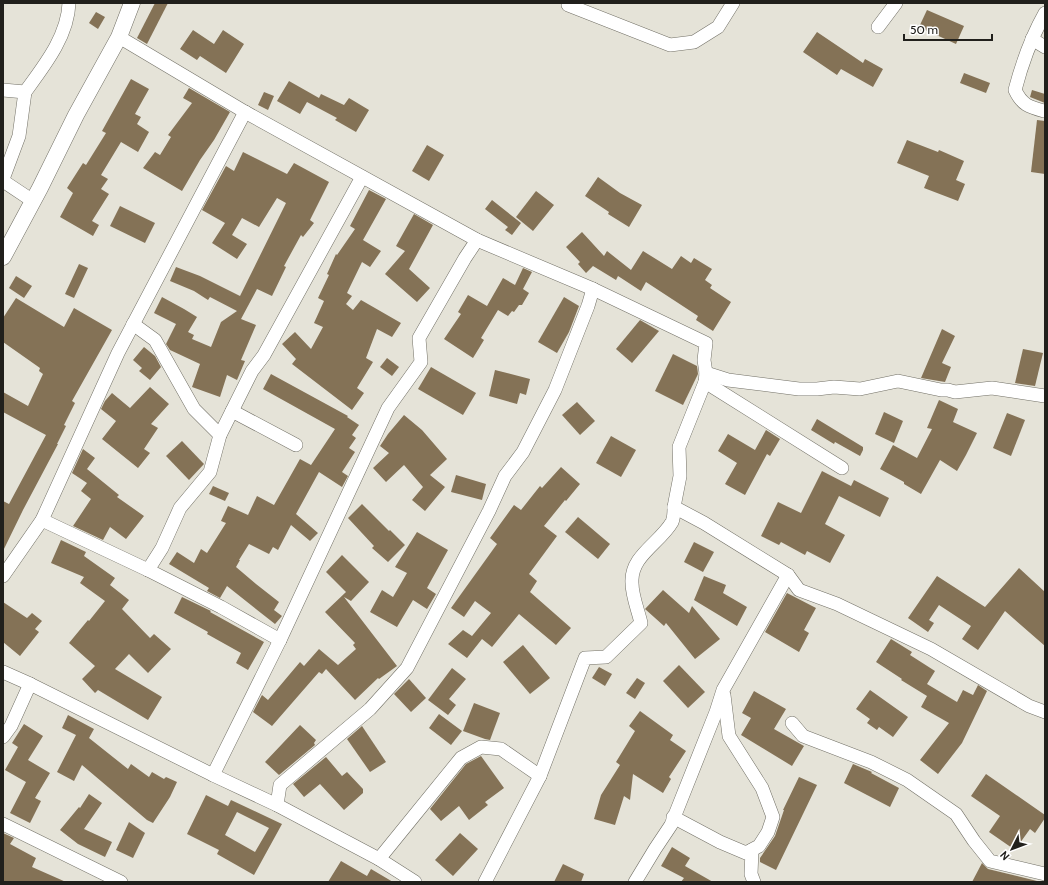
<svg xmlns="http://www.w3.org/2000/svg" width="1048" height="885" viewBox="0 0 1048 885" font-family="Cabin,sans-serif">
<style>
.building{fill:#847256;fill-rule:evenodd}
.lines{fill:none;stroke-linecap:round;stroke-linejoin:round}
.minor-casing{stroke:#727066;stroke-width:14}
.tertiary-casing{stroke:#727066;stroke-width:17}
.minor{stroke:#fff;stroke-width:13}
.tertiary{stroke:#fff;stroke-width:16}
</style>
<rect width="100%" height="100%" fill="#e5e3d8"/>
<g class="building">
<polygon points="155,3 168,3 147,44 137,38"/>
<polygon points="927,10 964,26 956,44 919,27"/>
<polygon points="96,12 105,17 98,29 89,23"/>
<polygon points="193,30 214,44 223,30 244,44 226,73 200,56 197,60 180,49"/>
<polygon points="817,32 863,63 865,59 883,69 873,87 841,69 837,75 803,52"/>
<polygon points="964,73 990,83 986,93 960,83"/>
<polygon points="131,79 149,89 135,114 141,117 137,124 149,132 138,152 121,142 101,175 108,179 101,189 109,194 92,221 99,225 93,236 60,217 73,193 67,188 83,163 86,165 106,133 102,131"/>
<polygon points="289,81 319,98 321,94 344,105 349,98 369,110 356,132 335,120 337,118 307,102 300,114 277,101"/>
<polygon points="189,88 230,112 214,140 200,160 182,191 143,168 155,152 160,155 171,137 168,135 192,103 183,98"/>
<polygon points="1032,90 1045,94 1045,103 1030,97"/>
<polygon points="264,92 274,96 268,110 258,105"/>
<polygon points="1037,120 1045,121 1045,174 1031,172"/>
<polygon points="907,140 938,152 939,150 964,161 956,180 965,184 958,201 924,188 929,176 897,163"/>
<polygon points="427,145 444,155 429,181 412,171"/>
<polygon points="243,152 287,174 294,163 329,182 310,220 314,223 303,237 301,235 284,266 286,267 272,296 257,289 241,319 256,325 241,360 245,361 237,380 227,375 220,397 192,387 200,364 170,350 166,344 176,324 154,313 162,297 184,309 197,317 188,332 194,335 192,339 211,347 221,322 237,311 210,297 208,300 194,291 170,281 176,267 200,276 240,296 286,203 277,198 259,227 242,218 232,235 247,244 237,259 212,243 225,223 202,210 226,166 234,171"/>
<polygon points="598,177 620,193 642,205 629,227 608,214 609,212 585,196"/>
<polygon points="369,190 386,199 363,240 381,251 370,267 362,262 347,293 352,296 346,304 353,310 361,300 401,323 392,337 377,329 366,358 373,362 357,388 364,393 352,410 292,364 296,359 282,344 295,332 311,349 323,327 314,323 324,301 318,298 329,275 327,274 336,254 337,255 355,229 350,226"/>
<polygon points="536,191 554,205 533,231 516,217"/>
<polygon points="492,200 521,223 512,235 505,230 508,227 485,209"/>
<polygon points="120,206 155,223 145,243 110,226"/>
<polygon points="414,214 433,225 409,269 430,288 417,302 385,274 405,251 396,246"/>
<polygon points="582,232 604,256 607,251 631,270 643,251 672,269 681,256 691,263 694,258 712,269 705,280 712,285 710,288 731,302 713,331 696,320 698,316 646,282 641,291 618,276 616,280 593,266 586,273 578,264 580,262 566,247"/>
<polygon points="79,264 88,268 74,298 65,294"/>
<polygon points="523,268 532,272 523,289 529,293 522,305 519,305 514,312 512,311 508,316 498,310 481,338 484,340 473,358 444,339 461,314 458,312 468,295 487,306 503,278 515,285"/>
<polygon points="16,276 32,286 24,298 9,288"/>
<polygon points="564,297 579,306 569,332 557,353 538,342"/>
<polygon points="16,298 64,327 74,308 112,330 72,401 75,403 64,425 66,426 57,444 58,444 23,510 3,551 3,501 9,504 46,435 3,412 3,392 28,406 43,374 39,371 40,368 3,342 3,318"/>
<polygon points="640,320 659,331 632,363 616,349"/>
<polygon points="942,329 955,336 942,363 951,367 945,382 921,378"/>
<polygon points="144,347 155,356 161,367 150,380 139,371 142,368 133,360"/>
<polygon points="1023,349 1043,353 1035,386 1015,383"/>
<polygon points="673,354 697,366 698,374 683,405 655,391"/>
<polygon points="387,358 399,367 392,376 380,367"/>
<polygon points="431,367 476,393 463,415 418,389"/>
<polygon points="495,370 530,379 526,395 520,393 517,404 489,396"/>
<polygon points="271,374 348,416 347,417 359,425 352,435 356,438 349,448 355,452 342,472 348,476 342,487 319,472 296,514 318,533 310,541 291,525 278,550 273,547 269,554 249,544 239,560 240,560 236,567 256,584 279,602 274,610 282,616 275,624 227,586 220,598 207,591 209,588 169,564 177,552 194,563 201,549 207,553 226,523 221,521 228,506 248,515 257,496 274,505 300,459 311,465 335,429 263,389"/>
<polygon points="150,387 169,404 151,424 158,428 144,449 150,453 138,468 102,439 116,421 101,409 105,401 112,393 130,408"/>
<polygon points="939,400 958,409 953,422 977,433 966,455 957,471 940,460 921,494 904,484 904,482 880,469 893,445 917,458 932,429 927,428"/>
<polygon points="577,402 595,421 580,435 562,415"/>
<polygon points="884,412 903,421 894,443 875,434"/>
<polygon points="1007,413 1025,420 1011,456 993,448"/>
<polygon points="404,415 422,430 447,459 430,475 445,487 425,511 412,500 423,487 404,465 386,482 373,468 389,453 380,446 388,434"/>
<polygon points="817,419 863,447 863,450 860,456 835,442 834,444 811,430"/>
<polygon points="766,430 780,439 770,456 767,454 745,495 725,484 737,463 718,451 728,434 755,450"/>
<polygon points="611,436 636,450 621,477 596,463"/>
<polygon points="182,441 204,464 189,480 166,456"/>
<polygon points="83,449 95,458 87,469 119,495 117,497 144,516 126,539 110,527 103,540 73,526 91,499 81,491 87,483 72,473"/>
<polygon points="561,467 580,484 566,501 565,500 544,526 557,536 529,574 537,581 530,592 571,628 556,645 519,614 492,647 482,639 467,658 448,644 463,630 472,636 491,613 475,601 464,617 451,608 497,544 490,538 514,505 521,510 540,486 542,488"/>
<polygon points="822,471 851,486 854,480 889,498 880,517 839,496 825,524 845,535 830,563 807,551 805,555 781,542 779,545 761,536 778,502 801,513"/>
<polygon points="456,475 486,484 482,500 451,492"/>
<polygon points="213,486 229,493 225,501 209,494"/>
<polygon points="362,504 389,531 390,530 405,545 388,562 372,548 374,546 348,518"/>
<polygon points="578,517 610,544 598,559 565,532"/>
<polygon points="417,532 448,550 427,588 436,594 427,609 413,600 397,627 370,612 382,590 393,597 407,573 395,567"/>
<polygon points="61,540 86,552 84,556 115,578 110,585 129,600 122,609 150,638 154,634 171,649 148,673 129,654 115,669 162,697 148,720 98,690 95,693 82,679 95,666 69,643 88,620 89,621 105,601 80,583 84,577 51,563"/>
<polygon points="694,542 714,552 703,572 684,562"/>
<polygon points="342,555 369,582 351,601 344,597 397,666 379,679 378,678 355,700 326,669 322,674 319,672 272,726 253,712 262,695 268,700 300,662 304,666 319,649 338,665 356,649 353,645 355,643 325,612 346,592 326,572"/>
<polygon points="1019,568 1045,592 1045,646 1005,611 978,650 962,639 971,626 939,605 929,620 934,623 928,632 908,618 937,576 985,607"/>
<polygon points="704,576 726,585 723,593 747,607 737,626 694,600"/>
<polygon points="663,590 689,613 692,606 720,639 695,659 666,623 664,626 645,609"/>
<polygon points="787,593 816,608 804,630 809,633 799,652 765,632"/>
<polygon points="182,597 211,611 210,612 264,642 248,670 236,663 241,653 207,634 208,632 174,613"/>
<polygon points="3,602 27,618 32,613 42,621 35,629 39,632 20,656 3,642"/>
<polygon points="891,639 912,652 910,655 935,671 927,684 957,702 963,690 973,695 978,685 987,691 962,743 938,774 920,760 949,723 921,707 927,696 901,680 902,679 876,662"/>
<polygon points="523,645 550,678 530,694 503,662"/>
<polygon points="679,665 705,692 688,708 663,681"/>
<polygon points="599,667 612,674 605,686 592,678"/>
<polygon points="452,668 466,679 449,699 456,705 448,715 428,700"/>
<polygon points="637,678 645,683 635,699 626,693"/>
<polygon points="409,679 426,698 411,712 394,694"/>
<polygon points="870,690 908,717 893,737 879,727 877,730 867,723 870,719 856,709"/>
<polygon points="754,691 786,709 774,729 804,746 792,766 741,735 751,718 742,713"/>
<polygon points="474,703 500,713 490,740 485,739 463,731"/>
<polygon points="640,711 673,735 670,740 686,751 669,777 671,779 663,793 633,774 630,800 624,796 615,825 594,819 601,795 620,765 616,762 635,731 629,726"/>
<polygon points="439,714 462,731 451,745 429,728"/>
<polygon points="68,715 94,729 89,738 128,769 131,764 149,777 152,772 164,779 166,777 177,782 170,797 153,823 147,820 82,765 74,781 57,772 76,735 62,728"/>
<polygon points="24,724 43,736 28,760 50,773 35,798 41,801 30,823 10,813 26,782 5,770 18,747 12,743"/>
<polygon points="300,725 316,740 314,743 315,745 279,775 265,762"/>
<polygon points="362,726 386,762 370,772 347,739"/>
<polygon points="481,756 504,788 485,802 488,805 469,820 459,806 441,821 430,809 466,764"/>
<polygon points="326,757 342,776 347,772 363,789 363,793 344,810 320,784 304,797 293,784"/>
<polygon points="853,764 872,772 871,773 899,788 890,807 844,783"/>
<polygon points="986,774 1045,815 1045,818 1035,833 1030,829 1015,850 989,832 1000,816 971,796"/>
<polygon points="799,777 817,785 776,870 760,862 760,858 775,836 784,810 783,810"/>
<polygon points="89,794 102,803 84,829 112,842 105,857 78,844 60,830 79,807 80,808"/>
<path d="M206,795L228,806L231,800L282,824L254,875L217,854L219,850L187,834ZM237,812L269,828L255,852L225,835Z"/>
<polygon points="129,822 145,833 133,858 116,850"/>
<polygon points="3,833 14,838 10,844 36,858 32,867 66,882 3,882"/>
<polygon points="460,833 478,849 453,876 435,860"/>
<polygon points="672,847 690,858 685,866 713,882 681,882 684,878 661,866"/>
<polygon points="341,861 367,876 371,869 393,882 328,882"/>
<polygon points="982,863 988,869 1041,882 972,882"/>
<polygon points="563,864 584,874 581,882 554,882"/>
</g>
<g class="lines">
<g class="minor-casing">
<g id="minor">
<polyline points="568,5 670,45 694,42 718,27 733,3"/>
<polyline points="878,27 896,3"/>
<polyline points="119,37 245,112 477,240 593,289 706,343 704,360 706,373 705,382 679,447 680,476 674,507 704,523 788,575 799,590 837,604 931,649 1029,706 1045,712"/>
<polyline points="1032,39 1045,47"/>
<path d="M3,90L25,92C44,66 68,36 69,3"/>
<path d="M1044,111C1029,107 1022,105 1015,90C1022,63 1031,38 1045,13"/>
<polyline points="3,179 19,136 25,92"/>
<polyline points="3,181 33,201"/>
<polyline points="133,324 155,340 194,409 220,435"/>
<polyline points="706,373 728,380 799,389 817,389 834,387 860,389 898,381 941,390 948,390 955,392 992,388 1045,396"/>
<polyline points="705,382 842,468"/>
<polyline points="232,411 296,445"/>
<polyline points="42,520 148,570 221,607 280,640"/>
<polyline points="148,570 162,548 180,508 210,472 220,435 252,371 264,355 362,177"/>
<polyline points="3,576 42,520 118,353 245,112"/>
<polyline points="3,672 30,684 213,775 277,805 379,859 415,882"/>
<polyline points="792,723 803,736 871,762 907,780 956,814 974,841 990,861 1045,874"/>
<polyline points="3,737 11,726 30,684"/>
<polyline points="213,775 280,640 388,408 421,362 419,338 465,258 477,240"/>
<polyline points="277,805 280,785 370,709 407,668 489,511 505,476 523,452 555,390 588,306 593,289"/>
<polyline points="673,817 720,842 746,853 759,846 768,832 773,817 762,788 729,736 724,695"/>
<polyline points="3,824 121,882"/>
<polyline points="752,850 751,874 754,882"/>
<path d="M379,859L461,758L481,747L501,749L540,776L585,658L606,657L641,623C638,610 632,596 632,583C630,556 660,543 672,522C674,518 674,512 674,507"/>
<polyline points="485,882 540,776"/>
<polyline points="635,882 655,849 671,825 716,712 723,690 788,575"/>
</g>
</g>
<g class="tertiary-casing">
<polyline id="tertiary" points="3,257 40,188 76,115 119,37 132,3"/>
</g>
<use href="#minor" class="minor"/>
<use href="#tertiary" class="tertiary"/>
</g>
<rect width="1048" height="885" fill="none" stroke="#21201c" stroke-width="8"/>
<g transform="translate(1012 849) rotate(228)" stroke="#ffffff" stroke-width="3" paint-order="stroke">
<path d="M0-3L7 15L0 10L-7 15Z" fill="#21201c"/>
<text y="-6" font-size="11" font-weight="bold" text-anchor="middle" fill="#21201c">N</text>
</g>
<path d="M904 34v6h88v-6" fill="none" stroke="#21201c" stroke-width="2"/>
<text x="910" y="34" font-size="12" fill="#21201c" stroke="#ffffff" stroke-width="3" paint-order="stroke">50 m</text>
</svg>
